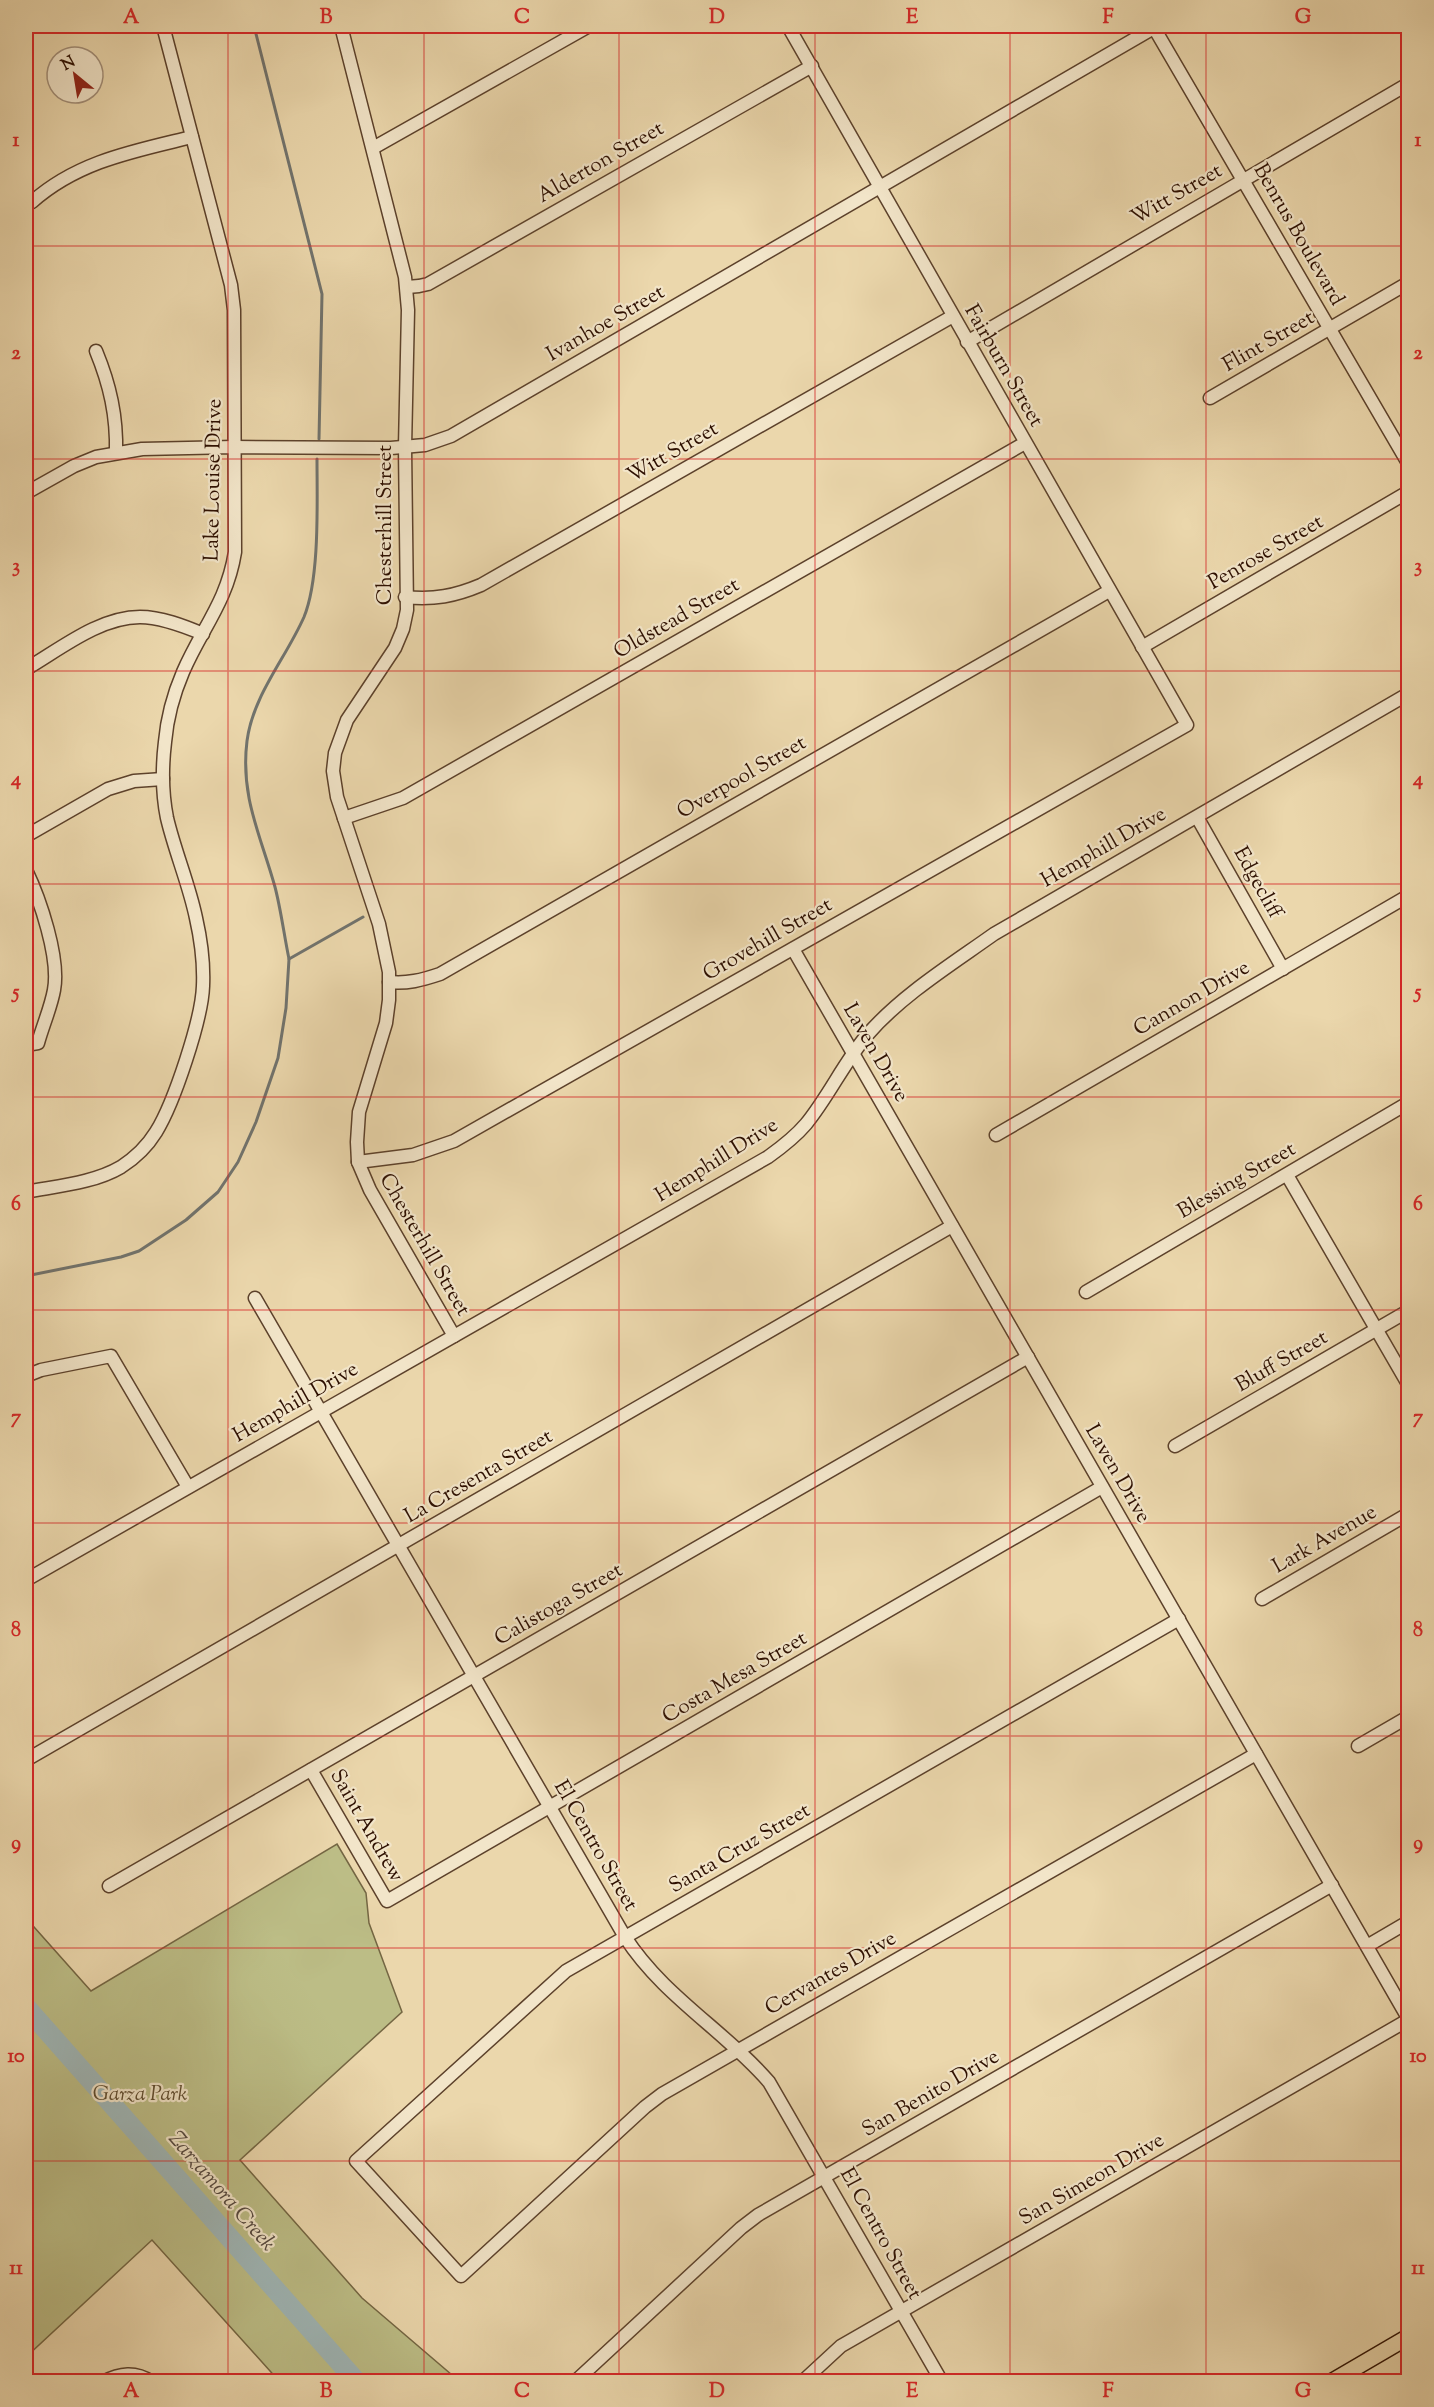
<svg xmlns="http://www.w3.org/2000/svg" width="1434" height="2407" viewBox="0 0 1434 2407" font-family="'Sorts Mill Goudy',serif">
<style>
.green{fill:#bcbd86;stroke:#746643;stroke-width:1.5}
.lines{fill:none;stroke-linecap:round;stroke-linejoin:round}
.stream{stroke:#71736d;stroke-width:3}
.river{stroke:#9fb6b6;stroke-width:20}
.minor-casing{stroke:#5c412b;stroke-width:15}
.major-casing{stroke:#2d0f00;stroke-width:18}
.minor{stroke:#f2e5c9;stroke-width:12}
.major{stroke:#ebd7ac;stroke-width:15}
.grid{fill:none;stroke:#d62828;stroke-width:1.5;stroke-opacity:0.55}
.labels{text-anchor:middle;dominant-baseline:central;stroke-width:4.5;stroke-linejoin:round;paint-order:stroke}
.street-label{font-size:21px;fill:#2d0f00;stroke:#f2e5c9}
.park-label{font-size:21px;font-style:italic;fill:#5f4c2f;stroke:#f2e5c9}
.water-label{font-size:22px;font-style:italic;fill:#554940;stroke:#f2e5c9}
.neatline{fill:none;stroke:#d62828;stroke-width:2}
.grid-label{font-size:20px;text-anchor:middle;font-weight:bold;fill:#d62828}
</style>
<rect width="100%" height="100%" fill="#ebd7ac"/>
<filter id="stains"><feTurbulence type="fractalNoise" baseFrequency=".00333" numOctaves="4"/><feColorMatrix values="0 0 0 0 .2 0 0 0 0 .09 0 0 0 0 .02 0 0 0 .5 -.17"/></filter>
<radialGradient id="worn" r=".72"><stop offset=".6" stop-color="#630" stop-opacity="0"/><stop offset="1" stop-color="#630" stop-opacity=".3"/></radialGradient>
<polygon class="green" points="337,1844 366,1893 369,1923 402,2012 240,2160 362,2298 459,2381 279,2381 152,2240 26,2357 26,1918 91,1991"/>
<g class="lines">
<g class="stream">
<polyline points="254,26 322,294 319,439"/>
<path d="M289,959C284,935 281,910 275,887C261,836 240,797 247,741C253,695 286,658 304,617C320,578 317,502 317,459"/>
<polyline points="26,1276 121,1257 139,1251 186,1220 218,1192 238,1162 256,1122 278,1058 286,1008 289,959 363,917"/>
</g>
<polyline class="river" points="26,2007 357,2382"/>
<g class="minor-casing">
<g id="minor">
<polyline points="341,26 405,277 408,310 405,447 407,610 403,629 395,648 347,720 335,753 333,771 337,797 379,924 389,972 389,1000 386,1023 359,1112 357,1142 358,1162 370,1190 454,1336"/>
<polyline points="1153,26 1408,463"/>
<polyline points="373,148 589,26"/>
<path d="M32,202C78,161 135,151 192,137"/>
<polyline points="407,287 419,286 428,284 812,66"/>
<polyline points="967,342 1408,84"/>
<path d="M96,351C110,385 117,416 116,453"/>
<polyline points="1210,398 1408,283"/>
<polyline points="26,493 74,466 96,457 142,449 234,447 391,448 425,445 451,436 1157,26"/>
<path d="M405,597C434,600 455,596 481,585L953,316"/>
<polyline points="1142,647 1408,492"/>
<path d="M26,669C59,650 99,617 140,617C161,617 184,626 203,634"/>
<polyline points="1197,817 1283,969"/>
<polyline points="344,818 403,798 1025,443"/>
<polyline points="26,836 108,789 134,781 163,779"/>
<path d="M26,870C40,899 60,958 54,990C51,1007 43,1025 38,1043L26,1045"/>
<polyline points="793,949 1408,2018"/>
<path d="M389,982C407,984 422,980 440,974L1109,591"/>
<polyline points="996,1135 1408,896"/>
<polyline points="358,1162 413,1155 454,1141 1187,725 788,26"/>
<polyline points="1287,1175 1408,1384"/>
<path d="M26,1192C57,1186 94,1183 121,1167C135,1158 148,1145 156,1132C174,1103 202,1019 203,986C204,963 201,940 196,918C189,884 175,852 167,818C162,793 162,767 165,742C167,719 174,693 183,672C202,628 227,602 235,552L234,310L231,285L163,26"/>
<polyline points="1086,1292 1408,1103"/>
<path d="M255,1298L625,1937C663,1996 724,2030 769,2082L942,2382"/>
<polyline points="26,1376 41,1370 111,1356 188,1487"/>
<polyline points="1175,1446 1408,1311"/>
<path d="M26,1580L768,1157C782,1147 795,1137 806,1124C829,1096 844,1062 868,1034C902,995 952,964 994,934L1408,694"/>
<polyline points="1262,1599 1408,1514"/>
<polyline points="1179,1619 566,1971 356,2161 461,2276 645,2107 662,2094 1256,1754"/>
<polyline points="1358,1746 1408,1717"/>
<polyline points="26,1760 952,1226"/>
<polyline points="311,1770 387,1901 1102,1487"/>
<polyline points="109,1886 1028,1357"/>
<polyline points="1367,1946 1408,1922"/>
<path d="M103,2382C120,2373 135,2371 152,2382"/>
<polyline points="586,2382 579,2378 741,2228 758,2215 1332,1885"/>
<polyline points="802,2382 841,2346 1408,2020"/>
</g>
</g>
<g class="major-casing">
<polyline id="major" points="1331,2382 1408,2337"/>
</g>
<use href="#minor" class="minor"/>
<use href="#major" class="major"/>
</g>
<path class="grid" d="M228,26V2382M424,26V2382M619,26V2382M815,26V2382M1010,26V2382M1206,26V2382M26,246H1408M26,459H1408M26,671H1408M26,884H1408M26,1097H1408M26,1310H1408M26,1523H1408M26,1736H1408M26,1948H1408M26,2161H1408"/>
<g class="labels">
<g class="street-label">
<text transform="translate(601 163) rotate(-30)">Alderton Street</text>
<text transform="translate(1177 195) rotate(-30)">Witt Street</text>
<text transform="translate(1298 235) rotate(60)">Benrus Boulevard</text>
<text transform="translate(606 324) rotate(-30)">Ivanhoe Street</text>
<text transform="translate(1269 342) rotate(-30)">Flint Street</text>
<text transform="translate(1003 366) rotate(60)">Fairburn Street</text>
<text transform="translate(673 453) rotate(-30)">Witt Street</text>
<text transform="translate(214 480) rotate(-89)">Lake Louise Drive</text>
<text transform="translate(386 525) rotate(-90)">Chesterhill Street</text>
<text transform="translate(1266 553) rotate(-30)">Penrose Street</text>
<text transform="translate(677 619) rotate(-30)">Oldstead Street</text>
<text transform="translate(742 778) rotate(-30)">Overpool Street</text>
<text transform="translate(1104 848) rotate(-30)">Hemphill Drive</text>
<text transform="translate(1257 883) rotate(61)">Edgecliff</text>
<text transform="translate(768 940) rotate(-30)">Grovehill Street</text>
<text transform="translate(1192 999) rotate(-30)">Cannon Drive</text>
<text transform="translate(875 1053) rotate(60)">Laven Drive</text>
<text transform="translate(717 1161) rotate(-32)">Hemphill Drive</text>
<text transform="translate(1237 1181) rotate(-30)">Blessing Street</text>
<text transform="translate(424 1245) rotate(60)">Chesterhill Street</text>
<text transform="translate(1282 1362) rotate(-30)">Bluff Street</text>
<text transform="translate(296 1403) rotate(-30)">Hemphill Drive</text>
<text transform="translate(1117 1474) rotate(60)">Laven Drive</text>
<text transform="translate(479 1477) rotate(-30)">La Cresenta Street</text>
<text transform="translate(1325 1540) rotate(-30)">Lark Avenue</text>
<text transform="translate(559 1605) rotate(-30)">Calistoga Street</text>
<text transform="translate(735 1678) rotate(-30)">Costa Mesa Street</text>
<text transform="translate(366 1826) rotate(60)">Saint Andrew</text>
<text transform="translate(595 1846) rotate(60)">El Centro Street</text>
<text transform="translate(740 1849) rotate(-30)">Santa Cruz Street</text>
<text transform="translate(831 1974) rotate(-30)">Cervantes Drive</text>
<text transform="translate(931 2094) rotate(-30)">San Benito Drive</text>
<text transform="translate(1092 2180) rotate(-30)">San Simeon Drive</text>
<text transform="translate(880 2234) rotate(61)">El Centro Street</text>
</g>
<g class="park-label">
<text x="140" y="2095">Garza Park</text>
</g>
<g class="water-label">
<text transform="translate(221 2192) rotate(49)">Zarzamora Creek</text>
</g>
</g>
<rect width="1434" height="2407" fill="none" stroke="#ebd7ac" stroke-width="66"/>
<g transform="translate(75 75) rotate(330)"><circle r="28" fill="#f2e5c9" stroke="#a38f79" stroke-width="1.5"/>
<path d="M0-4.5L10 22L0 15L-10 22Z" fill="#8f2418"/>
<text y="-9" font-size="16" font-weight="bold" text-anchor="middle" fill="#2d0f00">N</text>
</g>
<rect x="33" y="33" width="1368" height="2341" class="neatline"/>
<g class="grid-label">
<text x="131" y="23">A</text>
<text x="326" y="23">B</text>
<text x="522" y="23">C</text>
<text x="717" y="23">D</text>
<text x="912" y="23">E</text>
<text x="1108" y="23">F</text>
<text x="1303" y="23">G</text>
<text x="16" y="146">1</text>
<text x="1418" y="146">1</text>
<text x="16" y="359">2</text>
<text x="1418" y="359">2</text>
<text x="16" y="572">3</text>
<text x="1418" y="572">3</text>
<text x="16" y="785">4</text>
<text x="1418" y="785">4</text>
<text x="16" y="998">5</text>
<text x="1418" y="998">5</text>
<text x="16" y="1210">6</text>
<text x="1418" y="1210">6</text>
<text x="16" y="1423">7</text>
<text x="1418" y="1423">7</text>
<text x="16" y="1636">8</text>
<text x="1418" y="1636">8</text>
<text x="16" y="1849">9</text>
<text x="1418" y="1849">9</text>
<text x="16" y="2062">10</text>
<text x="1418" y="2062">10</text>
<text x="16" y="2274">11</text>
<text x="1418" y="2274">11</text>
<text x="131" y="2397">A</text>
<text x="326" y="2397">B</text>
<text x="522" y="2397">C</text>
<text x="717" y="2397">D</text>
<text x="912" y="2397">E</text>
<text x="1108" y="2397">F</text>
<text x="1303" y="2397">G</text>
</g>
<rect width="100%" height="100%" filter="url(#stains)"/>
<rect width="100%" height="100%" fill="url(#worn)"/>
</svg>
